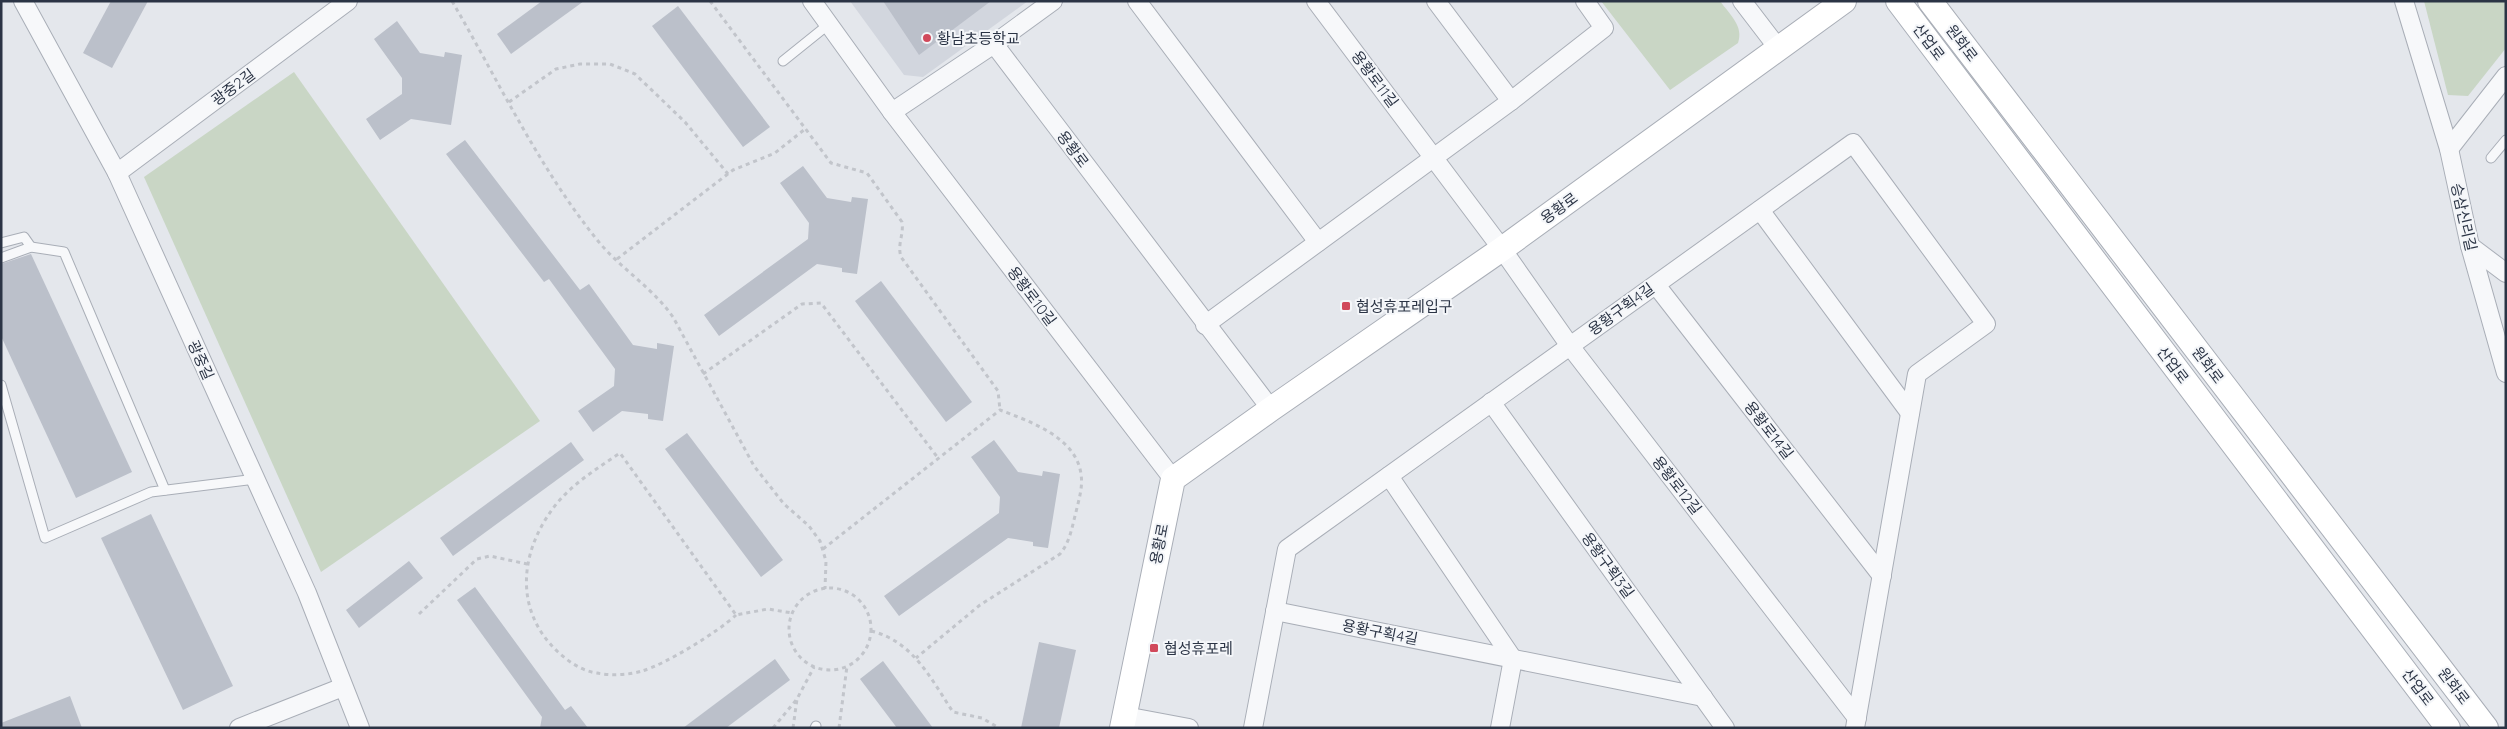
<svg xmlns="http://www.w3.org/2000/svg" width="2507" height="729" viewBox="0 0 2507 729" font-family="Quicksand,'Noto Sans KR',sans-serif">
<style>
.built{fill:#d2d6de}
.green{fill:#c9d6c5}
.building{fill:#bbc0ca}
.lines{fill:none;stroke-linecap:round;stroke-linejoin:round}
.lane-casing{stroke:#a9aeb7;stroke-width:11}
.street-casing{stroke:#a9aeb7;stroke-width:20}
.secondary-casing{stroke:#a9aeb7;stroke-width:26}
.path{stroke:#c2c5cb;stroke-width:3;stroke-dasharray:4 4;stroke-linecap:butt}
.lane{stroke:#f7f8fa;stroke-width:9}
.street{stroke:#f7f8fa;stroke-width:18}
.secondary{stroke:#fff;stroke-width:24}
.poi-dot{fill:#d1495b;stroke:#f4f6f9;stroke-width:2}
.labels{text-anchor:middle;dominant-baseline:central;stroke-width:4;stroke-linejoin:round;paint-order:stroke}
.poi-label{font-size:15px;fill:#2b3445;stroke:#f4f6f9;text-anchor:start}
.street-label{font-size:15px;fill:#2b3445;stroke:#f4f6f9}
</style>
<rect width="100%" height="100%" fill="#e4e7ec"/>
<polygon class="built" points="850,1 1028,1 923,77 904,75"/>
<g class="green">
<path d="M1601,1H1720C1730,15 1744,26 1738,43L1670,90Z"/>
<polygon points="2424,1 2506,1 2506,48 2468,96 2448,95"/>
<polygon points="294,72 540,421 321,572 144,177"/>
</g>
<g class="building">
<polygon points="111,1 148,1 112,68 83,53"/>
<polygon points="542,1 584,1 511,54 497,34"/>
<polygon points="883,1 991,1 919,55"/>
<polygon points="678,6 770,127 743,147 652,26"/>
<polygon points="397,21 420,53 444,57 445,52 462,55 451,125 411,119 380,140 366,119 402,94 402,78 374,39"/>
<polygon points="465,140 580,290 589,284 633,345 657,349 657,343 674,346 663,421 648,419 648,414 622,411 593,432 578,411 614,386 615,369 549,279 544,282 446,154"/>
<polygon points="803,166 827,198 851,202 852,197 868,199 857,274 842,272 842,268 817,264 719,336 704,315 808,239 809,223 780,183"/>
<polygon points="31,254 132,472 76,498 1,336 1,264"/>
<polygon points="881,281 972,402 946,422 855,301"/>
<polygon points="687,433 783,560 761,577 665,449"/>
<polygon points="994,440 1018,472 1042,476 1043,471 1060,474 1048,548 1033,546 1033,542 1008,538 899,616 884,596 999,513 1000,497 971,457"/>
<polygon points="571,442 584,460 453,556 440,538"/>
<polygon points="151,514 233,686 183,710 101,538"/>
<polygon points="409,561 423,578 359,628 346,610"/>
<polygon points="475,587 565,710 571,706 588,728 540,728 542,717 457,600"/>
<polygon points="1039,642 1076,650 1059,728 1021,728"/>
<polygon points="775,659 790,680 726,728 683,728"/>
<polygon points="883,661 933,728 897,728 860,679"/>
<polygon points="70,696 82,728 1,728 1,723"/>
</g>
<g class="lines">
<g class="lane-casing">
<g id="lane">
<polyline points="783,61 829,24"/>
<polyline points="2491,158 2506,140"/>
<polyline points="1,243 24,237 31,247"/>
<polyline points="1,258 31,247 64,252 165,490"/>
<polyline points="1,385 45,538 151,492 256,479"/>
<polyline points="815,728 816,726"/>
</g>
</g>
<g class="street-casing">
<g id="street">
<polyline points="23,1 117,173 307,593 360,728"/>
<polyline points="812,1 892,112 1173,479"/>
<polyline points="1137,1 1318,242"/>
<polyline points="1316,1 1502,249 1570,346 1857,718"/>
<polyline points="1436,1 1511,101"/>
<polyline points="1742,1 1778,48"/>
<polyline points="2404,1 2449,149 2470,246 2506,373"/>
<polyline points="994,44 1271,409"/>
<polyline points="892,112 994,44 1053,1"/>
<polyline points="2449,149 2506,76"/>
<polyline points="117,173 348,1"/>
<polyline points="1760,210 1910,413"/>
<polyline points="2470,246 2506,273"/>
<polyline points="1656,285 1882,576"/>
<polyline points="1205,325 1511,101 1604,28 1585,1"/>
<polyline points="1491,402 1725,728"/>
<polyline points="1389,476 1513,659 1500,728"/>
<polyline points="1275,611 1703,697"/>
<polyline points="1125,716 1189,728"/>
<polyline points="239,728 343,687"/>
<polyline points="1253,728 1287,549 1853,143 1986,324 1917,374 1855,728"/>
</g>
</g>
<g class="secondary-casing">
<g id="secondary">
<polyline points="1898,1 2448,728"/>
<polyline points="1930,1 2486,728"/>
<polyline points="1122,728 1173,479 1271,409 1502,249 1844,1"/>
</g>
</g>
<g class="path">
<path d="M452,1C499,82 539,168 598,241C621,269 652,287 673,317L754,466L784,504L809,526L820,541L826,561L825,589"/>
<path d="M710,1L831,163L867,173L902,222C904,235 897,244 901,257L998,391L1000,410"/>
<polyline points="509,102 556,69 580,64 610,64 635,74 685,122 728,174"/>
<polyline points="617,259 733,170 775,153 805,129"/>
<polyline points="703,374 802,304 821,303 938,458"/>
<path d="M823,549L1000,410C1029,421 1076,437 1081,474C1083,487 1079,499 1076,512C1072,527 1070,542 1060,554L980,605L916,658"/>
<circle cx="830" cy="629" r="41"/>
<polyline points="419,614 477,559 490,556 527,564"/>
<path d="M736,615C718,632 666,664 642,671C629,675 611,676 597,673C582,671 569,662 558,652C512,609 520,548 558,502C575,482 598,468 620,453L736,615L768,609L792,613"/>
<path d="M871,631C913,641 931,679 953,712L982,718L999,728"/>
<polyline points="773,728 797,699 814,667"/>
<polyline points="793,728 797,699"/>
<polyline points="839,728 847,666"/>
</g>
<use href="#lane" class="lane"/>
<use href="#street" class="street"/>
<use href="#secondary" class="secondary"/>
</g>
<g class="poi-dot">
<circle cx="927" cy="38" r="5"/>
<rect x="1341" y="301" width="10" height="10" rx="2.5"/>
<rect x="1149" y="643" width="10" height="10" rx="2.5"/>
</g>
<g class="labels">
<g class="poi-label">
<text x="937" y="38">황남초등학교</text>
<text x="1356" y="306">협성휴포레입구</text>
<text x="1164" y="648">협성휴포레</text>
</g>
<g class="street-label">
<text transform="translate(1929 42) rotate(53)">산업로</text>
<text transform="translate(1962 43) rotate(53)">원화로</text>
<text transform="translate(1375 79) rotate(53)">용황로11길</text>
<text transform="translate(233 87) rotate(-37)">광중2길</text>
<text transform="translate(1073 149) rotate(53)">용황로</text>
<text transform="translate(1559 208) rotate(-36)">용황로</text>
<text transform="translate(2464 217) rotate(77)">승삼신리길</text>
<text transform="translate(1032 296) rotate(53)">용황로10길</text>
<text transform="translate(1621 309) rotate(-36)">용황구획4길</text>
<text transform="translate(201 360) rotate(66)">광중길</text>
<text transform="translate(2173 365) rotate(53)">산업로</text>
<text transform="translate(2208 365) rotate(53)">원화로</text>
<text transform="translate(1769 430) rotate(52)">용황로14길</text>
<text transform="translate(1677 485) rotate(52)">용황로12길</text>
<text transform="translate(1159 544) rotate(-79)">용황로</text>
<text transform="translate(1608 565) rotate(54)">용황구획3길</text>
<text transform="translate(1380 632) rotate(11)">용황구획4길</text>
<text transform="translate(2454 686) rotate(53)">원화로</text>
<text transform="translate(2418 687) rotate(53)">산업로</text>
</g>
</g>
<rect width="2507" height="729" fill="none" stroke="#2b3445" stroke-width="5"/>
</svg>
